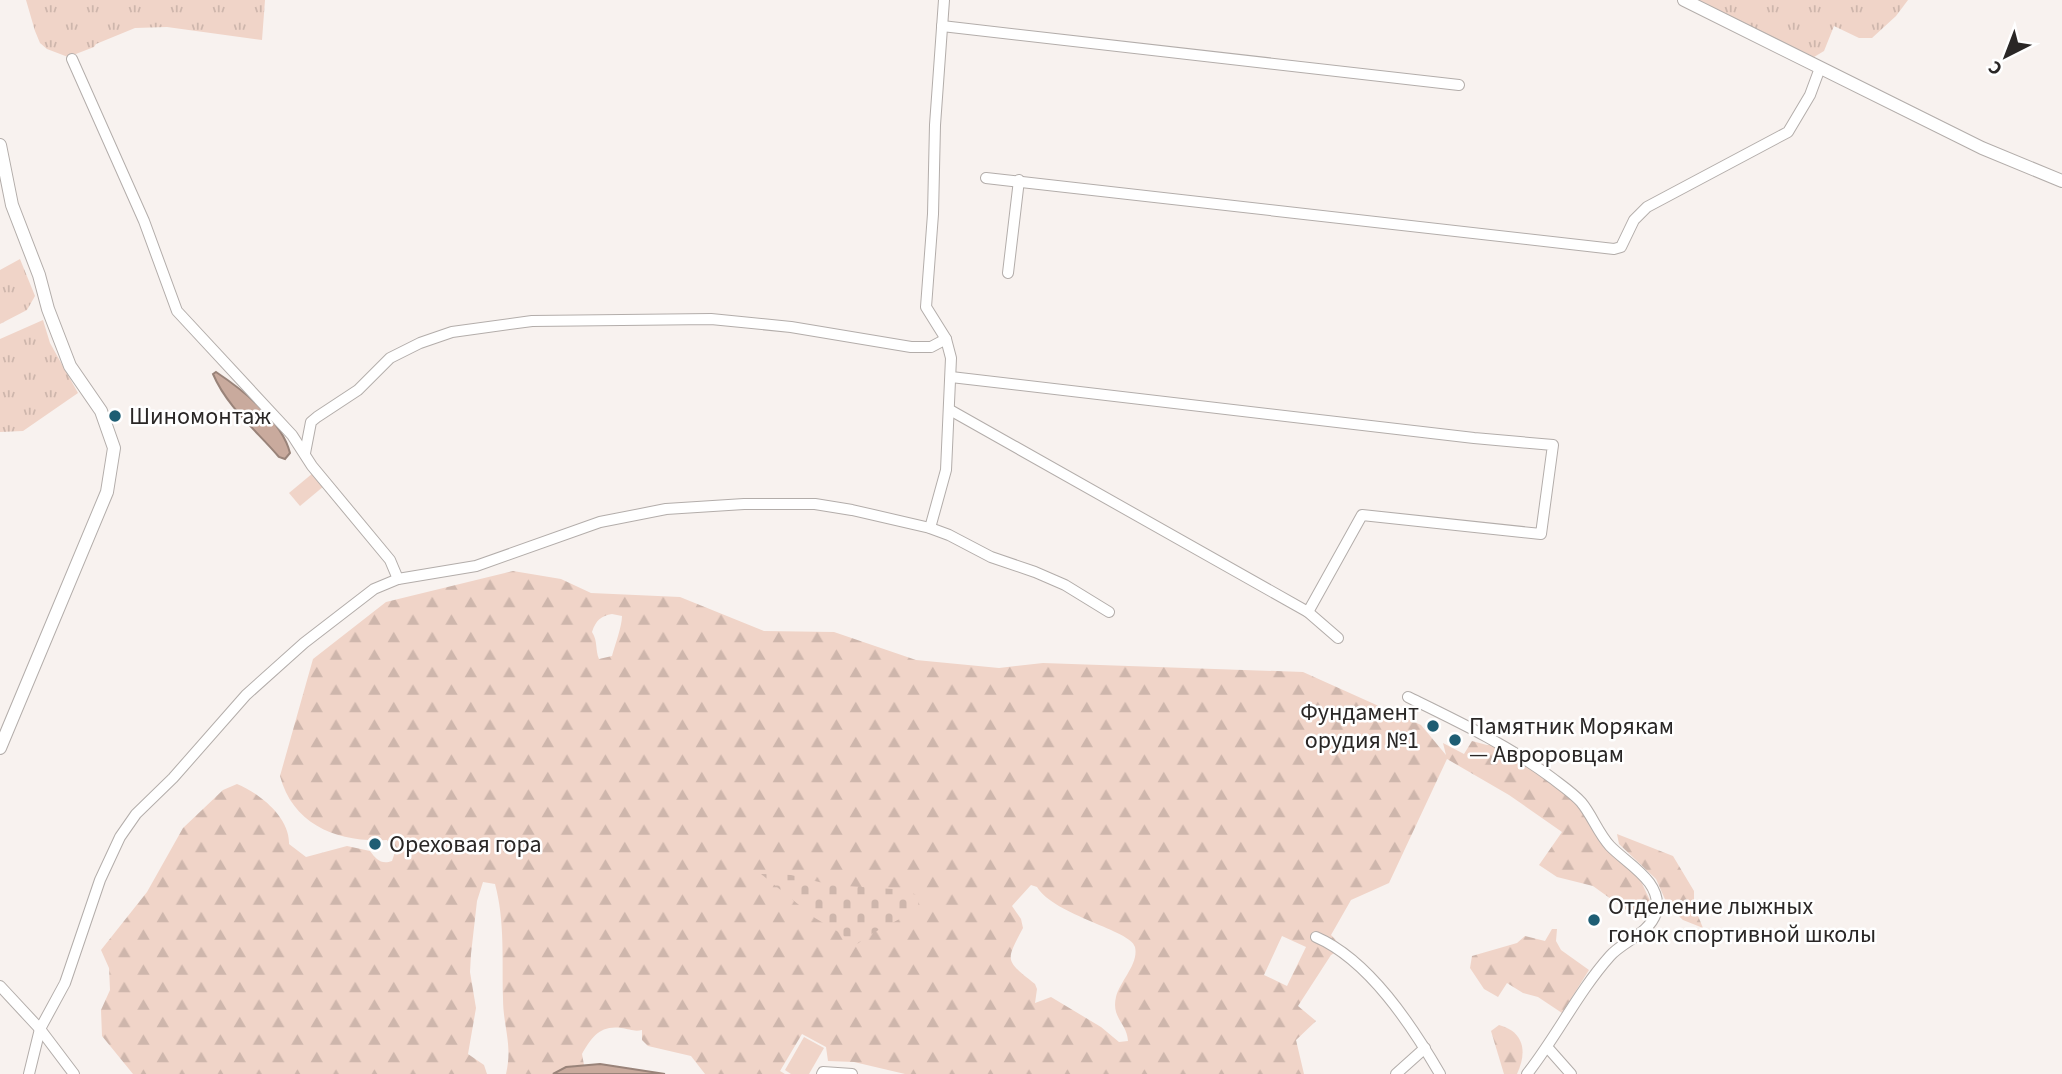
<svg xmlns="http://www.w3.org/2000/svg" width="2062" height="1074" viewBox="0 0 2062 1074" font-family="'Source Sans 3',sans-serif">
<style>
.grass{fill:url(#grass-tufts)}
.forest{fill:url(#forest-firs);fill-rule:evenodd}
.cemetery{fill:url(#cemetery-stones)}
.garden{fill:#f0d4c8}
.water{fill:#c9aa9d;stroke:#998379;stroke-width:2}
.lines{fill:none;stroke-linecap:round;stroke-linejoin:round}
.minor-casing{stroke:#b3adaa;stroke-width:12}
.tertiary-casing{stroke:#b3adaa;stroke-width:14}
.minor{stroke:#fff;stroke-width:10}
.tertiary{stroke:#fff;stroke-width:12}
.poi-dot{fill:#1e5d73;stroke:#fff;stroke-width:2.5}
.labels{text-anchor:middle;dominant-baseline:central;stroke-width:5;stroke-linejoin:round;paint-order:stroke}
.poi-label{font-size:24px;fill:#2a2726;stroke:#fff;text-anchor:start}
</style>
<defs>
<pattern id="grass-tufts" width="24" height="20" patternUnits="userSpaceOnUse" patternTransform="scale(1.75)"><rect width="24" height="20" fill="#f0d4c8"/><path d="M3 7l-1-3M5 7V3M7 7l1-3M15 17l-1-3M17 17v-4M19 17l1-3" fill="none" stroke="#ceb6ac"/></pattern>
<pattern id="forest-firs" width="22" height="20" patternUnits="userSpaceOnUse" patternTransform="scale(1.75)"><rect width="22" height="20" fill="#f0d4c8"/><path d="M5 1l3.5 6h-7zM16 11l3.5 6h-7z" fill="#ceb6ac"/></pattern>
<pattern id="cemetery-stones" width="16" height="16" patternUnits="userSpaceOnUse" patternTransform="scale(1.75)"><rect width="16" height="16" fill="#f0d4c8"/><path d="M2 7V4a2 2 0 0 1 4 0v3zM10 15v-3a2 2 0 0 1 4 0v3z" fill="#ceb6ac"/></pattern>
</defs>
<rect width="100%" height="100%" fill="#f8f2ef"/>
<g class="grass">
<polygon points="26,0 265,0 262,40 167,27 135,28 96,44 94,47 68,57 47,49 40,43 35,31"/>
<polygon points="1696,0 1908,0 1896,16 1872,38 1859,38 1834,26 1824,51 1814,57"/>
<polygon points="20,259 35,296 27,310 0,324 0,270"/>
<polygon points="43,320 50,343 78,393 23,431 0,432 0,339"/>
</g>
<g class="forest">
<path d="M513,571L561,579L591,593L680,597L764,631L834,632L916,660L999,668L1043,663L1303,672L1421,725L1446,755L1443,743L1464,754L1472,741L1487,745H1497L1580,802L1620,861L1640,879L1652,905L1648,916L1636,917L1593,886L1557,877L1539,865L1562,832L1509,795L1447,759L1389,883L1351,900L1331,935L1343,948L1331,955L1298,1006L1316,1021L1296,1040L1304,1074H905L854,1062L828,1061L826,1047L802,1034L780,1071L785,1074H705L691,1056L648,1046L642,1040V1030C634,1032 630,1029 621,1028C600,1025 591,1038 582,1054L584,1065H576L553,1074H506C513,1044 503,1027 503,998C502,960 505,921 495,884L483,882L477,901L471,954L470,972L476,1008L468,1054L484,1065L487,1074H133L102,1036L101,1010L110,990L109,968L101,950L147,892L183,828L223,790L237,784C259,793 290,817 289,844L306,857L347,846L370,851C376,859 381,865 392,861L395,852L387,840C340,843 293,826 280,776L313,659L386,602ZM612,614L622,616C622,626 615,645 612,656L599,659C595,650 598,641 592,632C596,620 601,616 612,614ZM1031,885L1037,887C1055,916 1131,930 1135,947C1139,964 1120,981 1116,997C1111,1018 1127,1023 1128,1041L1119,1042L1101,1027L1051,997L1035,1003L1037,989L1035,984C1005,960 1005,962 1023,928L1021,919L1012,906ZM1282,936L1306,947L1287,986L1264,975Z"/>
<polygon points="1617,834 1673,856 1694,891 1694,906 1703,928 1683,920 1668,906 1656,879 1619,844"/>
<polygon points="1552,929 1557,929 1556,941 1561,950 1589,970 1562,1013 1538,997 1523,993 1507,983 1498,997 1484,989 1470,968 1472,956 1517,943 1525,936 1545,941"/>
<path d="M1499,1025C1525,1032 1527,1053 1517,1074H1504L1491,1031Z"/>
</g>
<path class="cemetery" d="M761,874L791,875L831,885L908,890L919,897L918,907C898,923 875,928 854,947L842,934L815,918Z"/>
<g class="garden">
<polygon points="313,473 324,486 300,506 289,493"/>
<polygon points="804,1037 824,1048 809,1074 791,1074 785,1070"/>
</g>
<g class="water">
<path d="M216,372C243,390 282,421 290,453L285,459L279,457C257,431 227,407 213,374Z"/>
<polygon points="600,1064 665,1074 553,1074 566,1067"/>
</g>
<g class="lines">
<g class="minor-casing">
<g id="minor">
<polyline points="942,26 1459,85"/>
<polyline points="72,59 144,221 177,311 292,435 312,466 390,560 398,579"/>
<polyline points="986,178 1614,249 1621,247 1634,220 1647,207 1788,132 1810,95 1820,68"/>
<polyline points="1008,273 1019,180"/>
<polyline points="950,410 1308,612 1362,515 1541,534 1553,445 1474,438 951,377"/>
<polyline points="305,453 311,422 317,417 358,390 390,358 420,343 452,332 532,321 711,319 791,327 911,347 931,347 946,339"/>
<polyline points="930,528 946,470 951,358 946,339 926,307 933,214 935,125 944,0"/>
<polyline points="1308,612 1338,638"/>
<path d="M1408,697C1457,721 1508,745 1552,778C1561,785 1573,793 1581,802C1592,815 1598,833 1610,846C1627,864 1664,882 1656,913C1649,934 1623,941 1610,956C1578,992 1557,1036 1527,1074"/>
<path d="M1316,937C1369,960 1412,1026 1440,1074"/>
<polyline points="0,986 40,1029 74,1074"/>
<polyline points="1548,1048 1571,1074"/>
<polyline points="29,1074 40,1029 65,983 100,880 120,837 136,814 173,778 246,695 304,643 374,589 398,579 476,566 600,522 666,509 744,504 815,504 852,510 930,528 949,535 991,557 1035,572 1065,585 1109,612"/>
<polyline points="822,1074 823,1072 852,1074"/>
<polyline points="1396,1074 1425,1048"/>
</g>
</g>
<g class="tertiary-casing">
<g id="tertiary">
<polyline points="1684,0 1982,148 2062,181"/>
<polyline points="0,145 12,205 39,275 48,309 70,366 101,411 114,448 107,492 0,748"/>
</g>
</g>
<use href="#minor" class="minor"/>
<use href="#tertiary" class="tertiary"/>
</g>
<g class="poi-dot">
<circle cx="115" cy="416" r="7"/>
<circle cx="1433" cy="726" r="7"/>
<circle cx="1455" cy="740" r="7"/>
<circle cx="375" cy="844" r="7"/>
<circle cx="1594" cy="920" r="7"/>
</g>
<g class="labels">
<g class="poi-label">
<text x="129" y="416">Шиномонтаж</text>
<text x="1419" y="712" text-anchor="end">Фундамент<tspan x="1419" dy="28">орудия №1</tspan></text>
<text x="1469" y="726">Памятник Морякам<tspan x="1469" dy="28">— Авроровцам</tspan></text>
<text x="389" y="844">Ореховая гора</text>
<text x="1608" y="906">Отделение лыжных<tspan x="1608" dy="28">гонок спортивной школы</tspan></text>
</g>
</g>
<g transform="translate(2006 56) rotate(222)" stroke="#ffffff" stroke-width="5" paint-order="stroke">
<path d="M0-5L12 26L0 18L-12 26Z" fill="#2a2726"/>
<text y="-10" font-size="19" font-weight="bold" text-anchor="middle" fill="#2a2726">С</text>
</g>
</svg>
